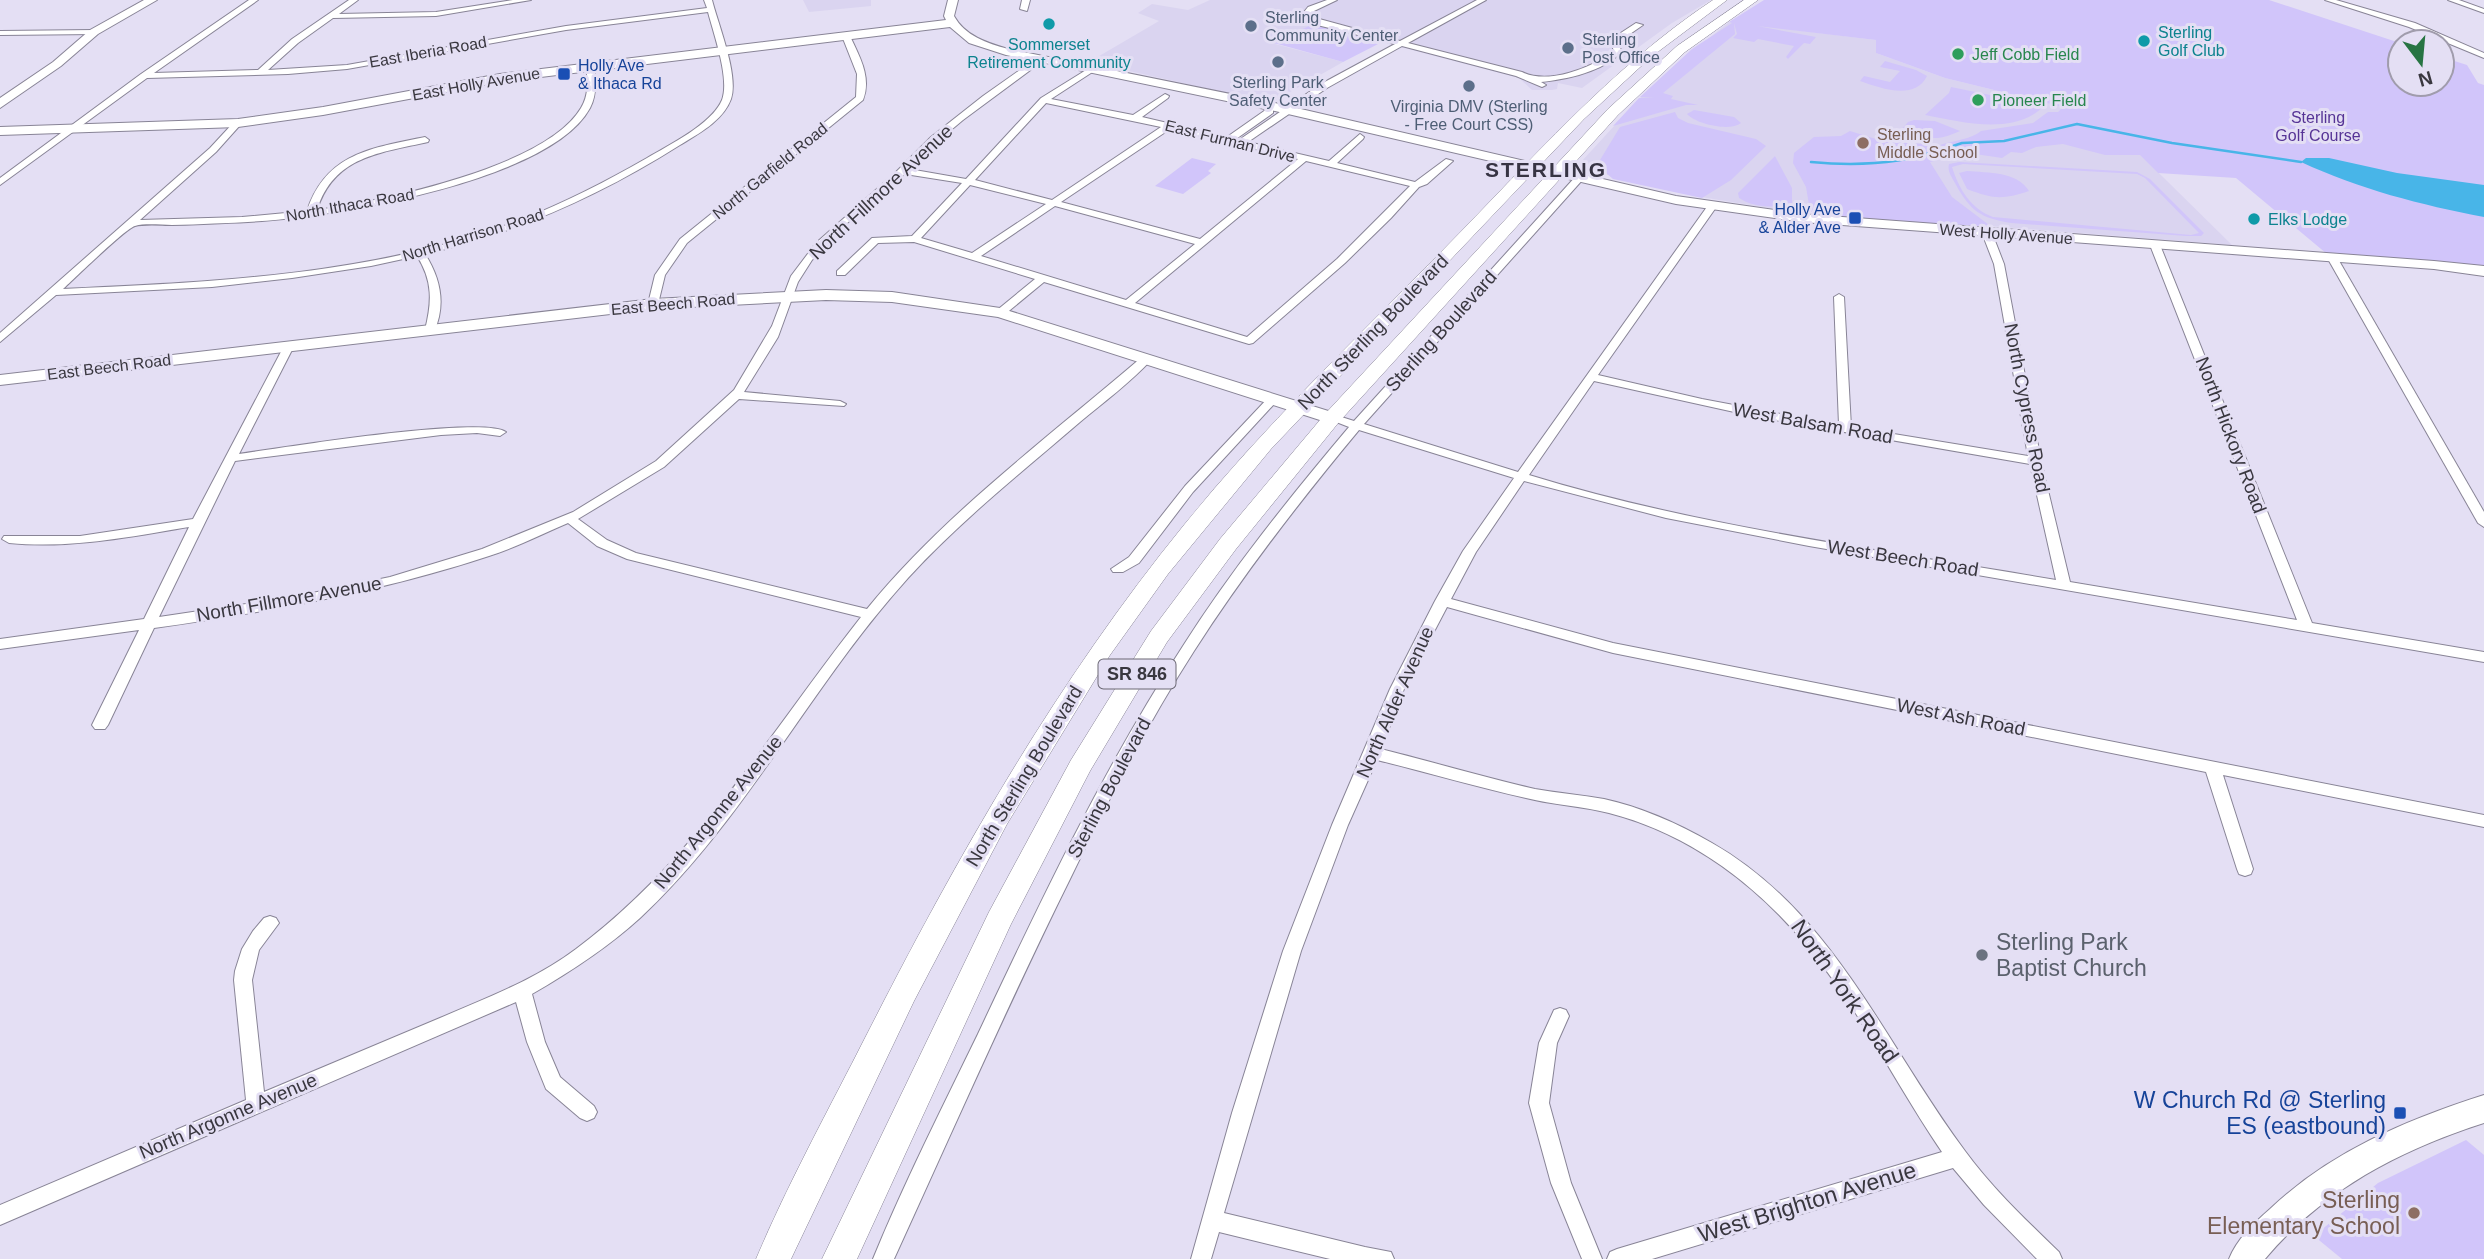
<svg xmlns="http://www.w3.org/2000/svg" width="2484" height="1259" viewBox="0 0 2484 1259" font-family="Arial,sans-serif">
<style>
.built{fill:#dad4f0}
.green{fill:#d1c5fa;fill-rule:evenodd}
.water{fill:#48b5e8}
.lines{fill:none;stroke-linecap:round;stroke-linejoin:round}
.stream{stroke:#48b5e8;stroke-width:2.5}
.street-casing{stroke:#888496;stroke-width:2}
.secondary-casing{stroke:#888496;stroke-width:2}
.primary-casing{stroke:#888496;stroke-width:1}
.street{fill:#fff;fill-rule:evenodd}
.secondary{fill:#fff;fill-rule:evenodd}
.primary{fill:#fff;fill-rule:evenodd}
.culture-dot{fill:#0f9aa8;stroke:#e4dff4;stroke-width:2.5}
.service-dot{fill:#5c6f8a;stroke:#e4dff4;stroke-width:2.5}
.leisure-dot{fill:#2e9e5b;stroke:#e4dff4;stroke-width:2.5}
.transit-dot{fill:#1a4fb4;stroke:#e4dff4;stroke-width:2.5}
.education-dot{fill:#8d6e63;stroke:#e4dff4;stroke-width:2.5}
.worship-dot{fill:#6b7280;stroke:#e4dff4;stroke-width:2.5}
.labels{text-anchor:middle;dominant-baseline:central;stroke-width:6;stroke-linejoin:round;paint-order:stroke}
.far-service-label{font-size:16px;fill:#4e5e75;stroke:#e4dff4;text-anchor:start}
.far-culture-label{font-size:16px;fill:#0d838f;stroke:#e4dff4;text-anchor:start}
.far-street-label{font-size:16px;fill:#39373f;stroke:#e4dff4}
.far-leisure-label{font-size:16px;fill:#27864d;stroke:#e4dff4;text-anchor:start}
.far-transit-label{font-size:16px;fill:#164399;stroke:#e4dff4;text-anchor:start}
.far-park-label{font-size:16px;fill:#563496;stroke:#e4dff4}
.far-education-label{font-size:16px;fill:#785e54;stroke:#e4dff4;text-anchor:start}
.shield{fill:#e4dff4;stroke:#6c6975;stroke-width:2}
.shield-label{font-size:18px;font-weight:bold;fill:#39373f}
.street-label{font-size:19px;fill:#39373f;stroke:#e4dff4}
.far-district-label{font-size:21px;font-weight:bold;letter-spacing:2px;fill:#373443;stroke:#e4dff4}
.near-worship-label{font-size:23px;fill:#5b616d;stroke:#e4dff4;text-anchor:start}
.near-street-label{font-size:23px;fill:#39373f;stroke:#e4dff4}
.near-transit-label{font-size:23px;fill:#164399;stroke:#e4dff4;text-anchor:end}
.near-education-label{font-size:23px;fill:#785e54;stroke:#e4dff4;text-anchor:end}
</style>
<rect width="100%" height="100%" fill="#e4dff4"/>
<g class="built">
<polygon points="803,0 871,0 871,6 809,12"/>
<polygon points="1210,0 1711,0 1672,23 1582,88 1558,83 1557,89 1552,90 1532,90 1519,78 1313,24 1275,44 1343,62 1276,100 1263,101 1089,62 1159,21 1138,13 1152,4 1188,10"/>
<polygon points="1729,22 1876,40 1876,53 1945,78 2101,116 2232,245 1775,209 1695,196 1579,168 1581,162 1638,100 1672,68"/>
</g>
<g class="green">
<path d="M1764,0H2269L2400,43V84H2442V57L2467,65L2478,83L2484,85V271L2333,259L2236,178L2158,173L2140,155H2105L2063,144L2036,147L2022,153L2011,152L2002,158L1975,154L1968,159L1940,145C1952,141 1972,139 1981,131L2033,123L2048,112H2058L2063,107L1945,78L1876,53V40L1757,26L1816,37L1810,44L1804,43L1788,59L1786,57L1794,46L1758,39L1754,42L1733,38L1737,34L1734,23L1735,34L1663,93L1673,96L1671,99L1698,105H1686L1613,126L1639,98H1654L1640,97L1692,49L1732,23L1729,22Z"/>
<polygon points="1313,24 1382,42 1343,62 1274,43"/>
<path d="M1885,61L1916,70L1927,76C1915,101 1880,88 1860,81L1864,76L1890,82L1900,71L1880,67Z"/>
<path d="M1951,87L2044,106C2014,136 1961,122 1925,115L1949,93Z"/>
<path d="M1694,110L1734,117L1741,123C1730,132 1696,124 1687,114Z"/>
<polygon points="1675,112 1678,118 1688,123 1756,139 1766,146 1731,180 1702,198 1613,179 1597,165 1620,127"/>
<path d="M1914,120L1935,121L1960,131C1933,143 1928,138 1902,129L1908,122Z"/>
<polygon points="1850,131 1879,140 1932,145 1954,156 1930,162 1952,197 1993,228 1822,216 1810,211 1806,187 1793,163 1794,153 1814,137 1841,136"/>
<path d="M1775,156L1792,188V204C1777,208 1754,208 1739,198L1738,193Z"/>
<polygon points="1192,158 1216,164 1208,171 1211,173 1183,194 1155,186"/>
<path d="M1959,162L2137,172L2150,179L2204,233L2201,236H2186L2011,223C1980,218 1971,211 1956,185C1952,177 1947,172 1949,164ZM1963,164L2137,174L2145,178L2199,233L2191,235L1993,217C1971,209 1959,189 1952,167Z"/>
<path d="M1967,171C1988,173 2017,171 2029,191C2002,200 1993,199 1967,189L1959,173Z"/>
<polygon points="2466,1140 2484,1155 2484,1259 2342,1259 2314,1236 2378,1183"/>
</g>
<path class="water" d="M2306,158H2329L2397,173L2484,185V217C2421,205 2359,189 2301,162Z"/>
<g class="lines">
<g class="stream">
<polyline points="1947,148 1962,143 2004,141 2077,124 2172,143 2301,162"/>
<path d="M1811,162C1854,166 1898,165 1939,150"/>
</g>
<g class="street-casing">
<g id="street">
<path d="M249,0H258L154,73L258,70L292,39L349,0H358L339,14L436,12L513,0H531L436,16L333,18L298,43L268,70L347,65L566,26L707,8L704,0H712C718,24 739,75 731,99C723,121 698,134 680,145C601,195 517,233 425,254C441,279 446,305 434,332L430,333L425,330C432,302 433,281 417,256L371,266L292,278L212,287L56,295L0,342V333L210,148L235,121L242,123L216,152L140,220L242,217L307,211C326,153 372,148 425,137L429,140L428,142C380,153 334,156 317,210C383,201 546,167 581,108C589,95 588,80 586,66L590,64L594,66C596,80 597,95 590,108C551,180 338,216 262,221C232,223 202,224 172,225C161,225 145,223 135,226C126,228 74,279 63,289C216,282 378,275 523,219C566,202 607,181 647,158C669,145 712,124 722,100C730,79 714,35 708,12L566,30L347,69L288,74L147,78L0,185V178L141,74Z"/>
<polygon points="1022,0 1030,0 1027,11 1020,9"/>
<path d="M1327,0H1337L1314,11L1312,17L1400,41L1477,0H1486L1408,43L1522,72C1549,85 1591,68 1614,51L1610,40L1636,23L1643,25L1617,43L1622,51C1603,72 1568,79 1541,82L1546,85L1542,87L1516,76L1402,46L1327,88L1248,142L1329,161L1360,134L1364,137L1363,139L1337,163L1415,182L1446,159L1453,161L1427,184L1419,187L1391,218L1345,263L1253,343L1249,344L1044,282L1004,315H996V311L1035,279L914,242L878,243L845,275H837V271L872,238L912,236L962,183L905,174L846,224L812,260L798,282L778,337L744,392L840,401L846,404L844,406L739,399L664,467L578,519L607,540L636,553L867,609C943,515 1050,436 1142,357H1150L1152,359C1131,382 1104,402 1080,422C1022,472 960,521 908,578C811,685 746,819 640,918C607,948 570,972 532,994L545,1042L560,1077L594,1106L597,1112L594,1118L587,1121L580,1118L546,1089L527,1042L516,1002L0,1225V1205L246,1100L234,980L235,971L242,949L253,931L264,918L270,916L276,918L279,923L259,950L252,980L264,1092C323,1067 381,1043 440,1018C486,998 535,980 576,949C696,860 770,732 861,617L627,559L597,546L568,523C542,534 515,548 489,556C380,592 267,612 154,628L108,725L105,729H95L92,725L139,630L0,649V639L144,619L189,527C129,537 70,549 9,543L2,539L4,536H80L193,519L284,346L289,343L294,346L239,454C280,448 483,415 506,432L500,436L477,433L441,435L235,461L159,617L293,597L390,577L482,549L573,512L656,461L734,390L772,326L791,276L816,243L896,172L931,137L983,96L1037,58L1044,60L963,120L932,146L909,169L966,179L1041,98L1091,67H1094V71L1051,99L1133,115L1165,94L1169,96L1168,98L1142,117L1227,137L1267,109H1273V113L1236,139L1239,140L1321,84L1395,44L1313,24L1306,20L1304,12L1308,7ZM1046,103L1161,127L1052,200L975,180ZM1170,129L1298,159L1200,239L1061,202ZM1306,161L1410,186L1337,259L1247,337L1135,303ZM970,185L1046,204L972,253L921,238ZM1055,206L1195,244L1126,300L981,256Z"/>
<polygon points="2325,0 2336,0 2415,23 2484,53 2484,58 2409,27"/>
<polygon points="2448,0 2459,0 2484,9 2484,13"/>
<polygon points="94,30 98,32 97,34 0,35 0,31"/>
<path d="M846,34L850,36C859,56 872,77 863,100L687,243L665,275L658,304L653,307L649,306L648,304L655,275L680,239L856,97L857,74L842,36Z"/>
<path d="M1577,175L1585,177L1364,424L1518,472L1709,204L1712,203L1717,206L1598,375L1702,399L1839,425L1834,297L1839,294L1844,297L1851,427L2028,456L1994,264L1982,233L1987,230L1992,233L2004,264L2041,461L2070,582L2297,620L2150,245L2155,242L2160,245L2312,623L2484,652V662L1809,546L1666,518L1524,481L1476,552L1451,599L1613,643L2484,815V827L2223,775L2253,869L2251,874L2245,876L2239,874L2237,869L2206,772L1613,653L1447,607L1404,689L1381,749C1433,762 1483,777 1535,789C1558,793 1581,795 1604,799C1641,807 1679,824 1712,843C1833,912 1885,1044 1965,1151C1992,1188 2026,1220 2059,1252L2062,1259H2037L1984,1205L1953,1168L1652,1259H1607L1610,1252L1617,1249L1942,1152C1897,1086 1862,1014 1812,952C1760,887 1691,834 1609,813C1582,806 1553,805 1526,798C1476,787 1426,772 1377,760L1348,825L1301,951L1224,1213L1365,1247L1391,1252L1394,1259H1330L1219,1232L1211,1259H1191L1232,1113L1283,951L1332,825L1390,689L1435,601L1463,551L1514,478L1359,430C1300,501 1244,573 1194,651C1147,724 1108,801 1070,879C1008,1004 952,1132 894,1259H873C904,1183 942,1108 978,1034C1040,902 1103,769 1183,646C1232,569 1290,497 1349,427L1326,418L1332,414L1354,421ZM1594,381L1757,417L2030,464L2056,580C1882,550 1698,527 1529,475Z"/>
<polygon points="2333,256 2338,259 2484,512 2484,527 2478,523 2328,259"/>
<polygon points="1272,397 1278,400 1276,402 1193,492 1139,563 1123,572 1113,572 1111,569 1129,557 1185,486 1268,398"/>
<polygon points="1560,1008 1566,1010 1569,1016 1557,1043 1549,1103 1571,1183 1602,1259 1582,1259 1551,1183 1529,1103 1539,1043 1554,1010"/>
</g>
</g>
<g class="secondary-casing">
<g id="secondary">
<polygon points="144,0 157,0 98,34 61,66 0,108 0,98 53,62 90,30"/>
<path d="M948,0H958L954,16C965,36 987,43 1008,49L1275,103L1676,196L1802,214L2434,261L2484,266V276L2434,269L1802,222L1676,204L1275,111L1006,55L969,43L950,27L500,82L323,115L238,127L0,135V127L238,119L323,107L500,74L946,20L944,16Z"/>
<polygon points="826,290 892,292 1000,308 1338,414 1341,418 1338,422 1326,422 998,317 892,302 826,300 653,309 0,385 0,375 653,299"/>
<path d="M2484,1095V1123C2400,1150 2323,1190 2265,1259H2229C2237,1239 2254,1223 2270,1209C2330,1152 2406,1120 2484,1095Z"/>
</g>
</g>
<g class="primary-casing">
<g id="primary">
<path d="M1713,0H1727L1651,57L1584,119L1271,449L1168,574L1110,655L1007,824L914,1001L791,1259H756C788,1183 829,1109 866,1036C957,857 1057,681 1184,525C1263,427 1355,340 1443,250C1530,162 1609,69 1713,0Z"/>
<polygon points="1744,0 1758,0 1685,52 1618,115 1339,422 1236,549 1167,642 1090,771 1011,924 857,1259 822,1259 989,912 1071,760 1151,631 1220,539 1325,414 1608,109 1677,46"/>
</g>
</g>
<use href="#street" class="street"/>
<use href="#secondary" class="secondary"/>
<use href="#primary" class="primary"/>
</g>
<g class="culture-dot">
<circle cx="1049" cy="24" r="7"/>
<circle cx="2144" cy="41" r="7"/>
<circle cx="2254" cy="219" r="7"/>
</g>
<g class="service-dot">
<circle cx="1251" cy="26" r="7"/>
<circle cx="1568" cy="48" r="7"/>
<circle cx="1278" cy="62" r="7"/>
<circle cx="1469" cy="86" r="7"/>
</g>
<g class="leisure-dot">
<circle cx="1958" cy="54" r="7"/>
<circle cx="1978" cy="100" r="7"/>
</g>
<g class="transit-dot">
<rect x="557" y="67" width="14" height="14" rx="3.5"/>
<rect x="1848" y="211" width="14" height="14" rx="3.5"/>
<rect x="2393" y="1106" width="14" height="14" rx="3.5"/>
</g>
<g class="education-dot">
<circle cx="1863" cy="143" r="7"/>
<circle cx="2414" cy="1213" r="7"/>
</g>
<circle class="worship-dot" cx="1982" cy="955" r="7"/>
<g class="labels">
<g class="far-service-label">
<text x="1265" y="17">Sterling<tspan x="1265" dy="18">Community Center</tspan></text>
<text x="1582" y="39">Sterling<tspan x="1582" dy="18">Post Office</tspan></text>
<text x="1278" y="82" text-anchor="middle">Sterling Park<tspan x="1278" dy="18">Safety Center</tspan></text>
<text x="1469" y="106" text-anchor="middle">Virginia DMV (Sterling<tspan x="1469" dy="18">- Free Court CSS)</tspan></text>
</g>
<g class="far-culture-label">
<text x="2158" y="32">Sterling<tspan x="2158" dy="18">Golf Club</tspan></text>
<text x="1049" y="44" text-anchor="middle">Sommerset<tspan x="1049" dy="18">Retirement Community</tspan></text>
<text x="2268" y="219">Elks Lodge</text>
</g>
<g class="far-street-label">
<text transform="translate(428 52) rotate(-10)">East Iberia Road</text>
<text transform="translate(476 84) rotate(-10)">East Holly Avenue</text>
<text transform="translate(1230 141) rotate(14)">East Furman Drive</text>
<text transform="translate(770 171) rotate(-39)">North Garfield Road</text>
<text transform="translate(350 205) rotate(-10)">North Ithaca Road</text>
<text transform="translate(2006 234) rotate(4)">West Holly Avenue</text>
<text transform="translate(473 235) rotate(-17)">North Harrison Road</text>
<text transform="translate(673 304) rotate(-5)">East Beech Road</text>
<text transform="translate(109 367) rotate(-7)">East Beech Road</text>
</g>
<g class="far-leisure-label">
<text x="1972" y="54">Jeff Cobb Field</text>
<text x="1992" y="100">Pioneer Field</text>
</g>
<g class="far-transit-label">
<text x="578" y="65">Holly Ave<tspan x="578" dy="18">&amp; Ithaca Rd</tspan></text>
<text x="1841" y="209" text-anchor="end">Holly Ave<tspan x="1841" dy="18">&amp; Alder Ave</tspan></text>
</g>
<g class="far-park-label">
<text x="2318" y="117">Sterling<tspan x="2318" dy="18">Golf Course</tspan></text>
</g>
<g class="far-education-label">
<text x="1877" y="134">Sterling<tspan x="1877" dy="18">Middle School</tspan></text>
</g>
<rect class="shield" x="1098.5" y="659.5" width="77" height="29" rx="5"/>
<g class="shield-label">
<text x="1137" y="674">SR 846</text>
</g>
<g class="street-label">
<text transform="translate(881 192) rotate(-43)">North Fillmore Avenue</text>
<text transform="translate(1441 331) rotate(-48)">Sterling Boulevard</text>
<text transform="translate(1373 332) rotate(-46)">North Sterling Boulevard</text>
<text transform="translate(2027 408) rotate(79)">North Cypress Road</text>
<text transform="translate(1813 423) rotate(10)">West Balsam Road</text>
<text transform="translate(2231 435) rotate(69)">North Hickory Road</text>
<text transform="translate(1903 558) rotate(9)">West Beech Road</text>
<text transform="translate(289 599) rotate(-10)">North Fillmore Avenue</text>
<text transform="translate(1395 702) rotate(-66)">North Alder Avenue</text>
<text transform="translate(1961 717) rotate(11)">West Ash Road</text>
<text transform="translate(1024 776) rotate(-59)">North Sterling Boulevard</text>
<text transform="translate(1109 788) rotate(-62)">Sterling Boulevard</text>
<text transform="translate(718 812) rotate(-51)">North Argonne Avenue</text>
<text transform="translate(228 1116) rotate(-23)">North Argonne Avenue</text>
</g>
<g class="far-district-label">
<text x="1546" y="169">STERLING</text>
</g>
<g class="near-worship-label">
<text x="1996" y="942">Sterling Park<tspan x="1996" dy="26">Baptist Church</tspan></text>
</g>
<g class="near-street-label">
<text transform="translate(1845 991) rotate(55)">North York Road</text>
<text transform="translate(1807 1202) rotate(-17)">West Brighton Avenue</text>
</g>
<g class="near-transit-label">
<text x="2386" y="1100">W Church Rd @ Sterling<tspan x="2386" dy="26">ES (eastbound)</tspan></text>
</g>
<g class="near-education-label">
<text x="2400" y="1200">Sterling<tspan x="2400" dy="26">Elementary School</tspan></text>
</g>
</g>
<g transform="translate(2421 63) rotate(164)"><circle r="33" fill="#e4dff4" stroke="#a09cac" stroke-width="2"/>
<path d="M0-5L12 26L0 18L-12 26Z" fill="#277443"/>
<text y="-10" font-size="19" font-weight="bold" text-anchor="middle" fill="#39373f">N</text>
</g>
</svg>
